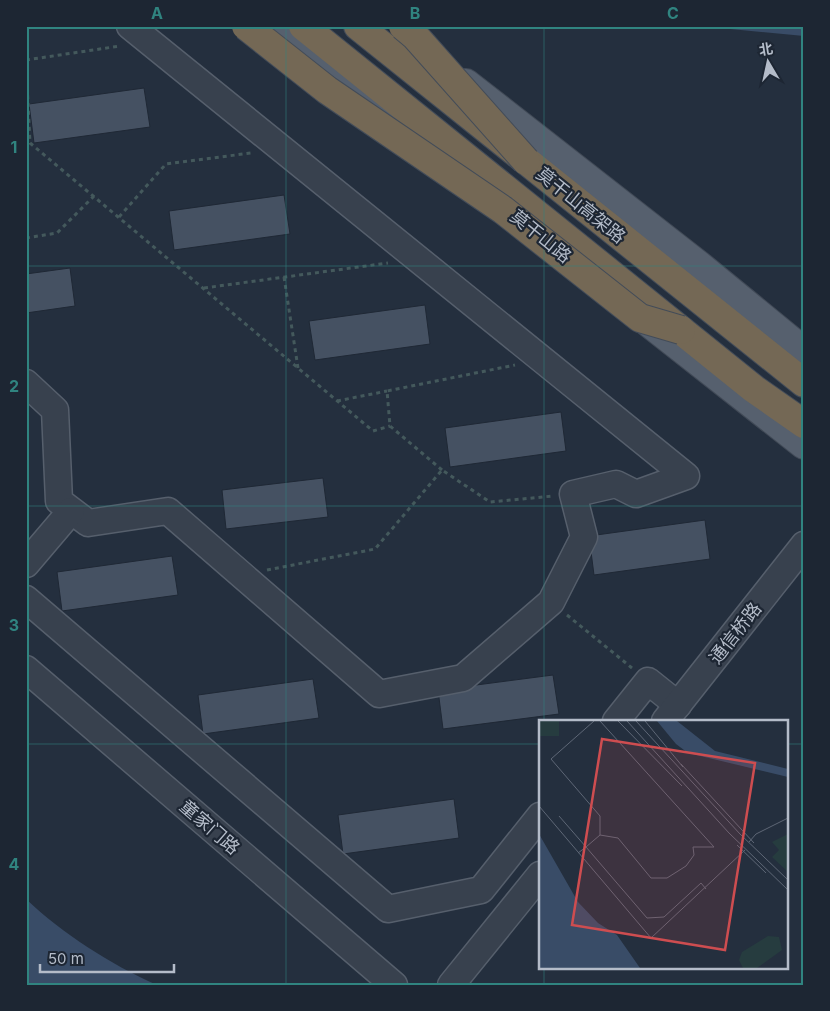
<svg xmlns="http://www.w3.org/2000/svg" width="830" height="1011" viewBox="0 0 830 1011" font-family="Inter,'Noto Sans SC',sans-serif">
<style>
.water{fill:#394c67}
.building{fill:#455162;stroke:#1f2835}
.lines{fill:none;stroke-linecap:round;stroke-linejoin:round}
.minor-casing{stroke:#565f6c;stroke-width:29}
.major-casing{stroke:#414a57;stroke-width:30}
.highway-casing{stroke:#434c59;stroke-width:30}
.path{stroke:#44595c;stroke-width:3;stroke-dasharray:4 4;stroke-linecap:butt}
.minor{stroke:#38414e;stroke-width:26}
.major{stroke:#56606e;stroke-width:28}
.highway{stroke:#746855;stroke-width:28}
.highway-bridge-casing{stroke:#434c59;stroke-width:30;stroke-linecap:butt}
.highway-bridge{stroke:#746855;stroke-width:28}
.grid{fill:none;stroke:#308480;stroke-width:1;stroke-opacity:0.55}
.labels{text-anchor:middle;dominant-baseline:central;stroke-width:4.5;stroke-linejoin:round;paint-order:stroke}
.street-label{font-size:18px;fill:#b4bcc9;stroke:#1d2633}
.inset-road{fill:none;stroke:#5e6776;stroke-width:1}
.view{fill:#ce4d50;fill-opacity:0.15;stroke:#ce4d50;stroke-width:2.5}
.inset-edge{fill:none;stroke:#b4bcc9;stroke-width:2.5}
.neatline{fill:none;stroke:#308480;stroke-width:2}
.grid-label{font-size:16px;text-anchor:middle;font-weight:bold;fill:#308480}
</style>
<rect width="100%" height="100%" fill="#242f3e"/>
<g class="water">
<polygon points="699,26 804,26 804,36"/>
<path d="M26,899C63,934 110,964 157,985H26Z"/>
</g>
<g class="building">
<polygon points="144,88 150,127 34,143 29,104"/>
<polygon points="284,195 290,234 174,250 169,211"/>
<polygon points="70,268 75,306 26,313 26,274"/>
<polygon points="425,305 430,344 315,360 309,321"/>
<polygon points="561,412 566,451 450,467 445,428"/>
<polygon points="323,478 328,517 226,529 222,490"/>
<polygon points="705,520 710,559 594,575 589,536"/>
<polygon points="172,556 178,595 62,611 57,572"/>
<polygon points="553,675 559,714 443,729 438,690"/>
<polygon points="313,679 319,718 203,734 198,695"/>
<polygon points="454,799 459,838 343,854 338,815"/>
</g>
<g class="lines">
<g class="minor-casing">
<g id="minor">
<polyline points="26,383 55,410 59,501 88,523 168,511 379,694 463,678 551,602 584,537 573,494 616,484 636,494 686,476 130,26"/>
<polyline points="26,564 71,511"/>
<polyline points="26,599 388,909 481,890 540,816"/>
<polyline points="26,669 394,985"/>
<polyline points="616,721 648,681 678,705"/>
<polyline points="665,721 804,545"/>
<polyline points="451,985 540,875"/>
</g>
</g>
<g class="major-casing">
<g id="major">
<polyline points="279,26 428,146"/>
<polyline points="466,83 699,265 804,351"/>
<polyline points="645,320 804,445"/>
</g>
</g>
<g class="highway-casing">
<g id="highway">
<polyline points="303,26 754,389 804,424"/>
<polyline points="358,26 804,383"/>
</g>
</g>
<g class="path">
<polyline points="26,60 120,46"/>
<polyline points="26,63 30,143 373,431 390,426"/>
<polyline points="119,217 166,164 251,153"/>
<polyline points="26,238 57,233 94,196"/>
<polyline points="284,277 298,368"/>
<polyline points="204,288 388,263"/>
<polyline points="337,401 387,391"/>
<polyline points="442,470 390,426 387,391 515,365"/>
<polyline points="267,570 375,549 442,470 490,502 553,496"/>
<polyline points="567,615 632,668"/>
</g>
<use href="#minor" class="minor"/>
<use href="#major" class="major"/>
<use href="#highway" class="highway"/>
<g class="highway-bridge-casing">
<g id="highway-bridge">
<polyline points="246,26 327,90 503,210 640,318 681,330"/>
<polyline points="403,26 415,36 526,161"/>
</g>
</g>
<use href="#highway-bridge" class="highway-bridge"/>
</g>
<path class="grid" d="M286,26V985M544,26V721M26,266H804M26,506H804M26,744H540M786,744H804M544,967V985"/>
<g class="labels">
<g class="street-label">
<text transform="translate(581 205) rotate(39)">莫干山高架路</text>
<text transform="translate(541 236) rotate(39)">莫干山路</text>
<text transform="translate(735 633) rotate(-52)">通信桥路</text>
<text transform="translate(210 827) rotate(41)">童家门路</text>
</g>
</g>
<g transform="translate(539 720)">
<rect width="249" height="249" fill="#242f3e"/>
<path d="M1,1H20V16H1ZM249,114V152L233,137L240,130L233,122ZM229,216L240,217L243,230L218,248H204L200,240L203,232Z" fill="#263c3f"/>
<path d="M118,1H138L176,31L249,49V57L149,33L137,24ZM0,114L39,182L59,203L78,215L101,248H0Z" fill="#394c67"/>
<path class="inset-road" d="M55,1L12,39L61,96V115M79,1L143,66M88,1L190,113L249,170M97,1L201,114L249,160M106,1L144,47M142,44L215,123M0,86L112,218L206,130M20,96L47,127L39,133M61,115L79,118L112,158H128L147,146L155,135L154,127H175L61,1M61,115L47,127L108,198L125,197L162,163L167,169M210,122L217,114L249,98M198,125L227,153"/>
<path class="view" d="M63,19L216,43L186,230L33,205Z"/>
<rect width="249" height="249" class="inset-edge"/>
</g>
<rect width="830" height="1011" fill="none" stroke="#1d2633" stroke-width="55"/>
<g transform="translate(768 62) rotate(351)" stroke="#1d2633" stroke-width="4" paint-order="stroke">
<path d="M0-4L9 19L0 12L-9 19Z" fill="#b4bcc9"/>
<text y="-8" font-size="14" font-weight="bold" text-anchor="middle" fill="#b4bcc9">北</text>
</g>
<path d="M40 964v8h134v-8" fill="none" stroke="#b4bcc9" stroke-width="2.5"/>
<text x="48" y="964" font-size="15" fill="#b4bcc9" stroke="#1d2633" stroke-width="4" paint-order="stroke">50 m</text>
<rect x="28" y="28" width="774" height="956" class="neatline"/>
<g class="grid-label">
<text x="157" y="19">A</text>
<text x="415" y="19">B</text>
<text x="673" y="19">C</text>
<text x="14" y="153">1</text>
<text x="14" y="392">2</text>
<text x="14" y="631">3</text>
<text x="14" y="870">4</text>
</g>
</svg>
